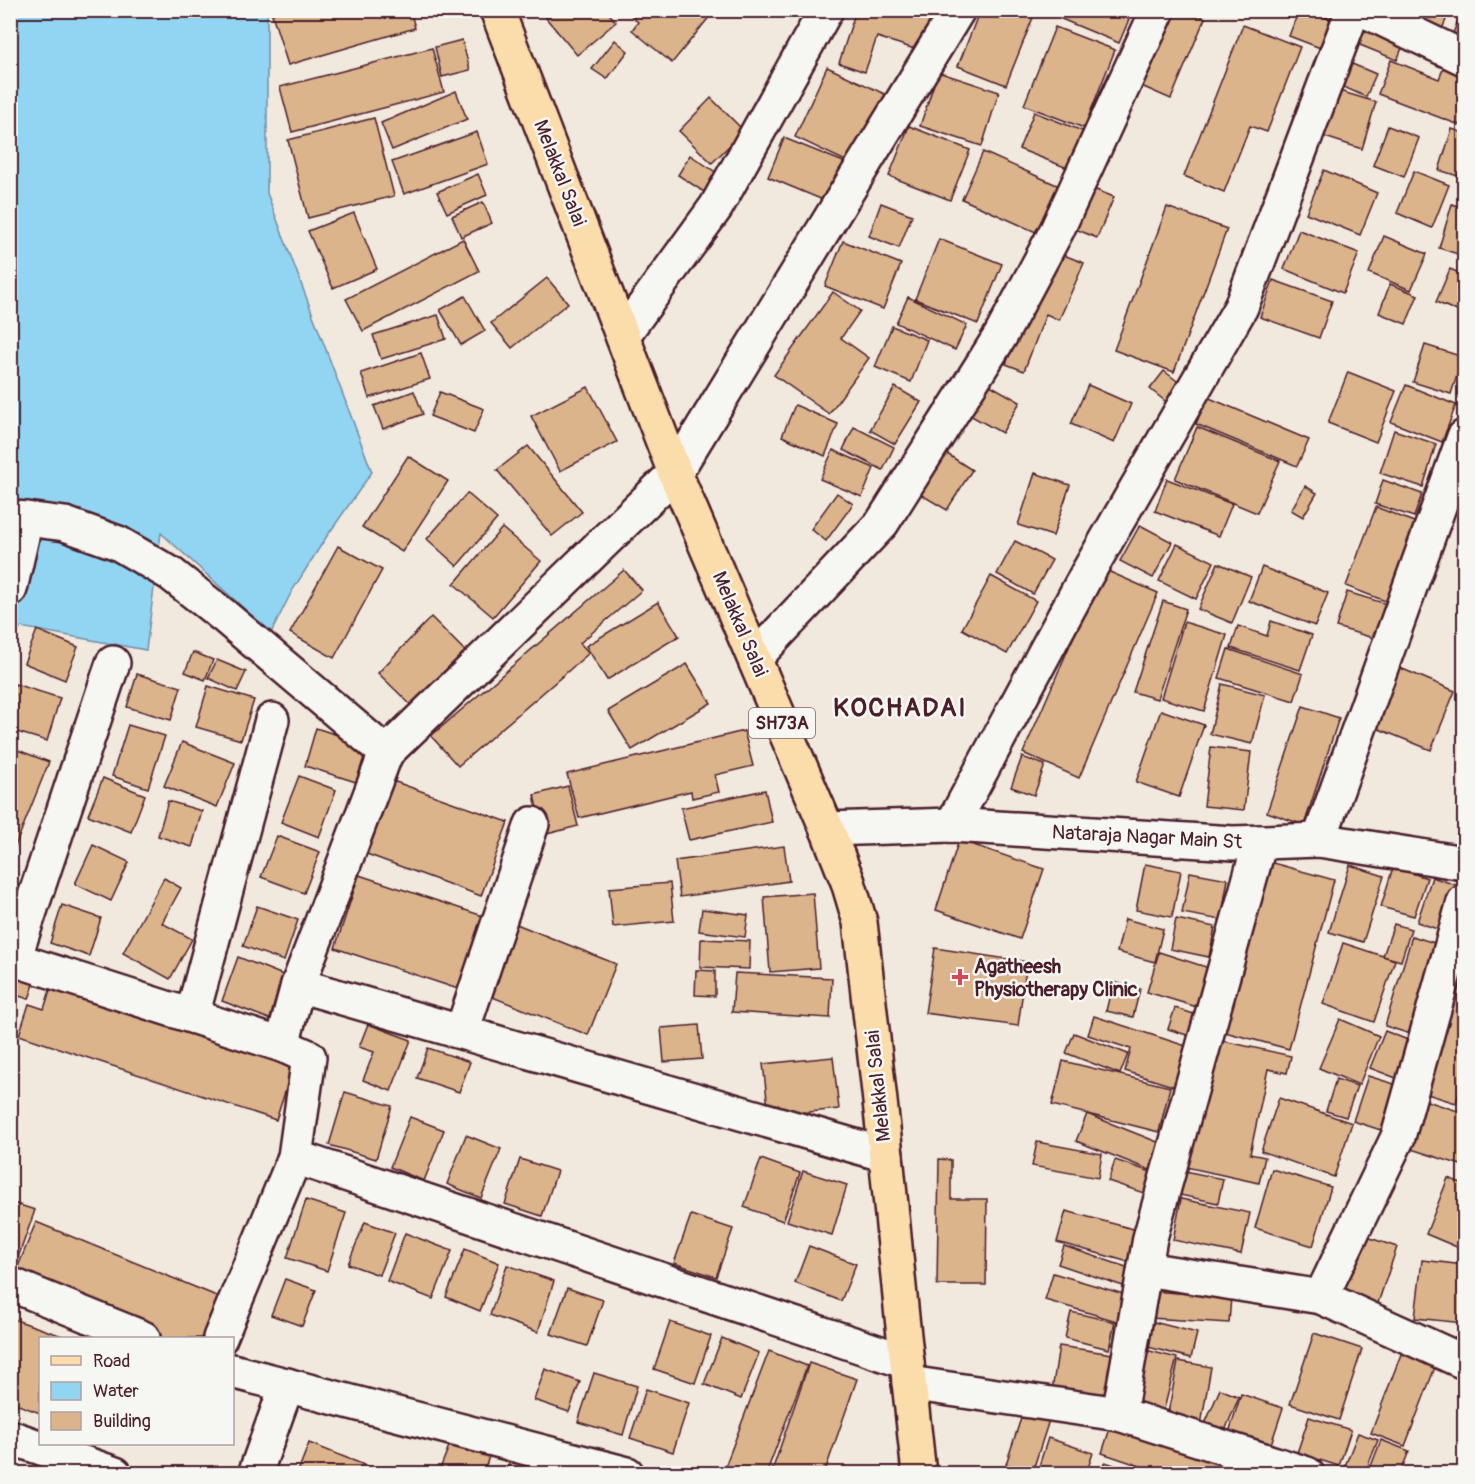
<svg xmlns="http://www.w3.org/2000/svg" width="1475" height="1484" viewBox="0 0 1475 1484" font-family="Pangolin,sans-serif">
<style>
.water{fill:#91d5f3;stroke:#758ca3;stroke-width:1.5}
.building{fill:#dbb48c;stroke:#4a1f2b;stroke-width:1.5}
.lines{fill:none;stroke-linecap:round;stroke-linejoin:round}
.street-casing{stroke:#4a1f2b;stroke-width:38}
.primary-casing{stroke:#4a1f2b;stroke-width:38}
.street{stroke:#f6f6f2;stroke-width:33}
.primary{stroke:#fbdcab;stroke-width:33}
.poi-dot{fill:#d1495b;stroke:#f6f6f2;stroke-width:2}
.labels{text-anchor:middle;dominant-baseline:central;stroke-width:5;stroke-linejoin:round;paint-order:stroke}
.shield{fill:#f6f6f2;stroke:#7e6067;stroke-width:1.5}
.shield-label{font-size:18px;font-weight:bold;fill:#4a1f2b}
.street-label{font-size:20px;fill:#4a1f2b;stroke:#f6f6f2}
.poi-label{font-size:20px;font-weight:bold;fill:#4a1f2b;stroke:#f6f6f2;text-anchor:start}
.district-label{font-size:26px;font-weight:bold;letter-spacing:1.5px;fill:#4a1f2b;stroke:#f6f6f2}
</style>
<rect width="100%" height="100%" fill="#f1e9de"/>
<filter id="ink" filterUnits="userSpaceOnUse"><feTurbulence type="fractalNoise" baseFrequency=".0167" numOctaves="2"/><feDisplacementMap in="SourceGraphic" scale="12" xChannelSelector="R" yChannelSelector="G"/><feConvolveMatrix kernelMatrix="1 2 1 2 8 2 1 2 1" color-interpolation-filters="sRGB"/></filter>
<g filter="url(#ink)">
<polygon class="water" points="11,11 267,11 267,193 372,472 325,539 292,591 271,633 161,533 146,650 21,627 11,640"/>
<g class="building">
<polygon points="283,10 410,10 415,28 288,65 272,14"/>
<polygon points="555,10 606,10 616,22 577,55 546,18"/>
<polygon points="625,10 715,10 672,63 632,30 638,22"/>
<polygon points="856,10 934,10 921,51 877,37 865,72 839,63"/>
<polygon points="980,10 1036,10 1006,85 958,66"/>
<polygon points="1063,10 1133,10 1119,43 1059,18"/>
<polygon points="1160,10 1188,10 1205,18 1171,99 1130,81"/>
<polygon points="1299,10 1307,10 1334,21 1323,49 1289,36"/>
<polygon points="1311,10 1338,10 1335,20"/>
<polygon points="1383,10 1450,10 1440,34"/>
<polygon points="1462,10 1464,10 1464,46 1450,41"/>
<polygon points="1365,16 1408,34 1397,60 1355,43"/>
<polygon points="1243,25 1300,47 1267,132 1250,126 1224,192 1184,176"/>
<polygon points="1055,27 1115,50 1084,128 1024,105"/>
<polygon points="462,40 470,70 442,77 435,47"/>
<polygon points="615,40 628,51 607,79 592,69"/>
<polygon points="432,48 444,92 292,132 280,87"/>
<polygon points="1391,60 1439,79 1445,64 1464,72 1464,119 1462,126 1378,94"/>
<polygon points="1345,61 1376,74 1366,97 1335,83"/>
<polygon points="827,67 887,95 854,165 795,137"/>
<polygon points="938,72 999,92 982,146 920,126"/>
<polygon points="1336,90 1376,102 1362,149 1322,136"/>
<polygon points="456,91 467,119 392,150 381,123"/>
<polygon points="711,98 744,131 712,163 679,131"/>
<polygon points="1034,112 1085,132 1070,169 1019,149"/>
<polygon points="374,118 394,196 308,218 288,140"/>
<polygon points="909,126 970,150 950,200 889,176"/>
<polygon points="1388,126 1419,138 1404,177 1373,165"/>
<polygon points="1452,129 1464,133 1464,178 1439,170"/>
<polygon points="477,132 488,164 404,194 392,162"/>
<polygon points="784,138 851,165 835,205 768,177"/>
<polygon points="983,152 1059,186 1038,233 962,199"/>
<polygon points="690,155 717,173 704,192 678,175"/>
<polygon points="1324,170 1377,193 1360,235 1306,213"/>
<polygon points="1414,171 1449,185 1432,228 1397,213"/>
<polygon points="478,174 487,195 447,213 437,192"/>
<polygon points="1083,185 1114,197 1097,238 1066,225"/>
<polygon points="483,202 492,223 461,237 452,216"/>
<polygon points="881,203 912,215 899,248 869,236"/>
<polygon points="1452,204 1464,208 1464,256 1439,248"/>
<polygon points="1167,207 1227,229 1174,372 1114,350"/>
<polygon points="354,213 377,269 333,288 308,231"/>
<polygon points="1299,230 1359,253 1343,293 1284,269"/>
<polygon points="1384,236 1427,254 1411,290 1369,273"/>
<polygon points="463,239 479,271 363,331 346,299"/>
<polygon points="939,239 1002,264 978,324 915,299"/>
<polygon points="843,241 901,264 883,309 825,286"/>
<polygon points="1051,250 1084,263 1059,320 1046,314 1024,371 1006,364"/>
<polygon points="1450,269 1464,275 1464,314 1436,302"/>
<polygon points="547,278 568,303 512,348 491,323"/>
<polygon points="1273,280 1332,301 1319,338 1260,317"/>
<polygon points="1390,284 1418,295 1406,324 1379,313"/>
<polygon points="833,292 860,311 841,338 869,358 829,414 774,375"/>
<polygon points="465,296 485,331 461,345 440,310"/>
<polygon points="908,297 967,325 955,350 896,323"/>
<polygon points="438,315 446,339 381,359 373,335"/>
<polygon points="892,326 927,340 911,382 875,367"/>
<polygon points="1425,345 1463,357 1451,394 1413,382"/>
<polygon points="421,353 430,379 369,398 361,373"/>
<polygon points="996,362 1002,365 990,385 1020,402 1002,433 966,413"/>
<polygon points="1164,371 1185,387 1170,405 1150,389"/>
<polygon points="1348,372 1396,391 1376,442 1328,423"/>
<polygon points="1088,385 1131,404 1114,443 1071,424"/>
<polygon points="1406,385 1456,405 1442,442 1391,422"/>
<polygon points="588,387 617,442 560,471 531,416"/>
<polygon points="895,387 921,402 895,444 870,430"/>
<polygon points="414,391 423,414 383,429 374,406"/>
<polygon points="440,392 484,409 474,433 430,416"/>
<polygon points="1207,397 1309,440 1297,466 1196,424"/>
<polygon points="795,405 838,424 825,456 782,436"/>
<polygon points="854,427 894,447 883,470 843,450"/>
<polygon points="1197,427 1280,461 1257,513 1175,479"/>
<polygon points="1394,430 1436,444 1423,487 1380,473"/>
<polygon points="528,446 582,512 552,536 497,470"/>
<polygon points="833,450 874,468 862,497 820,479"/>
<polygon points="941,450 972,470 947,510 915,491"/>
<polygon points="408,456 448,481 402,552 362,527"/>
<polygon points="1035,473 1070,485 1053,536 1018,525"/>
<polygon points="1167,479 1232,504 1219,536 1155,511"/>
<polygon points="1383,480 1422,494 1414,517 1375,504"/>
<polygon points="1305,486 1317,493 1303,517 1291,510"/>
<polygon points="467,493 497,519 457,566 427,539"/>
<polygon points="837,493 853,504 826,541 811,529"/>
<polygon points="1376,507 1419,524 1388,602 1346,586"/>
<polygon points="1140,525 1172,542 1153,578 1120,561"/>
<polygon points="502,528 541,561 493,617 454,584"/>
<polygon points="1015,541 1052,560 1033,594 997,574"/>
<polygon points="1177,544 1214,562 1196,599 1159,581"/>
<polygon points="338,546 382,570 334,658 290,633"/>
<polygon points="1218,563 1251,577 1232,623 1198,609"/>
<polygon points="1262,567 1328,593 1315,626 1249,601"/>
<polygon points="1103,569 1158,593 1079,778 1023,753"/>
<polygon points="624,570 642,590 580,643 589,653 458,766 431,736"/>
<polygon points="991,576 1036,601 1007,654 962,629"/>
<polygon points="1347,592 1390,605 1380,640 1336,627"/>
<polygon points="1163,601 1186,609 1157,699 1133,692"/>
<polygon points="658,602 679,636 607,680 586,646"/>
<polygon points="431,617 469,655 416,710 378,673"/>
<polygon points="1271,621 1312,635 1300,670 1231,648 1238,626 1267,636"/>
<polygon points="1184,622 1227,635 1204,711 1161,698"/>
<polygon points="37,630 78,647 65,680 24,663"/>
<polygon points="1228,649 1303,674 1294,701 1219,678"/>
<polygon points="193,652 213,660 205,680 185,672"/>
<polygon points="217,660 246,672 237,691 208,678"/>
<polygon points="687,664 711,703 632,750 608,711"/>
<polygon points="1393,665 1455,691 1431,750 1369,725"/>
<polygon points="137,674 181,687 171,720 127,707"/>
<polygon points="15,684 60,698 47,741 10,730 10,699"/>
<polygon points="1222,684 1265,695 1252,744 1210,734"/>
<polygon points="208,686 254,700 241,740 196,727"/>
<polygon points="1303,706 1339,718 1304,825 1267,812"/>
<polygon points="1161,710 1204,725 1179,797 1136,782"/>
<polygon points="128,725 165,736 148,788 112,776"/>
<polygon points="316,728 368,745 356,782 305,766"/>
<polygon points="744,731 753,766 715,775 719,792 692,798 691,791 579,818 567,774"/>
<polygon points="182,742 235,763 217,807 164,786"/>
<polygon points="10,747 49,762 14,849 10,847"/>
<polygon points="1211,747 1251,752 1244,810 1204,806"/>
<polygon points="1022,757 1045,765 1034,795 1011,787"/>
<polygon points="299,776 336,790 319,837 281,822"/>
<polygon points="103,778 145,795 131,832 88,815"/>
<polygon points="390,780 508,822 481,896 364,853"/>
<polygon points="568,786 578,826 543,835 534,795"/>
<polygon points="765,790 772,822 689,840 681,808"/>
<polygon points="168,801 202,811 192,847 158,836"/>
<polygon points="277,836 320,852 304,893 261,877"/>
<polygon points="959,840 1044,869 1020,939 936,910"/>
<polygon points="93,845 129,862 111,901 75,884"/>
<polygon points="784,846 789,881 680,897 675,861"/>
<polygon points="1262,860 1334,880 1289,1049 1217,1030"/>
<polygon points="1145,864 1181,871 1172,917 1136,910"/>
<polygon points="1350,865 1384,876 1363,942 1329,932"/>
<polygon points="1393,867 1427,878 1414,916 1381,907"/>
<polygon points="1190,872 1228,879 1221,920 1182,913"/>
<polygon points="359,875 483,916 458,989 335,948"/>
<polygon points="1432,877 1459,886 1443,931 1417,922"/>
<polygon points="164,878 181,888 162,923 192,939 170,979 123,953"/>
<polygon points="10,881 19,885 10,908"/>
<polygon points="670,883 674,921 613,927 609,888"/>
<polygon points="813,893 819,968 770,972 764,897"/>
<polygon points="62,905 101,918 89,956 50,943"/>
<polygon points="257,906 298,920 284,961 243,946"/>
<polygon points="702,909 748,915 745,937 699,931"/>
<polygon points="1125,919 1163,929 1155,962 1117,952"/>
<polygon points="1176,919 1215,927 1209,957 1170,949"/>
<polygon points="509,921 616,964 588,1035 480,992"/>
<polygon points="1394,924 1411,929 1401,961 1383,956"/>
<polygon points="1412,936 1444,946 1417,1036 1385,1026"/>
<polygon points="701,939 750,941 749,969 700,967"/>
<polygon points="1343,943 1395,960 1374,1022 1323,1004"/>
<polygon points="935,948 1027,962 1018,1026 925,1013"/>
<polygon points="1159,952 1209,968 1197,1007 1147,992"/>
<polygon points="238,957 288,977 272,1020 222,1001"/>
<polygon points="1464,961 1464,1075 1456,1103 1424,1093"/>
<polygon points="10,967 37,975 29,999 19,996 10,1022"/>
<polygon points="696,970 715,971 715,996 695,995"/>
<polygon points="735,973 832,978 830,1018 732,1012"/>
<polygon points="1113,982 1140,989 1133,1017 1106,1011"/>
<polygon points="51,987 293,1067 276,1120 19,1035 29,1004 44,1009"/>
<polygon points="1175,1008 1197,1015 1190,1036 1168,1029"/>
<polygon points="1094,1016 1195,1049 1182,1089 1125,1071 1131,1049 1088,1035"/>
<polygon points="1340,1019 1379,1036 1359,1085 1319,1068"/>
<polygon points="368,1024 411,1040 391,1091 363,1080 374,1052 359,1047"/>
<polygon points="699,1025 702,1059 664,1062 661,1028"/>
<polygon points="1385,1031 1418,1044 1404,1081 1370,1068"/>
<polygon points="1074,1033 1128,1054 1120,1074 1066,1053"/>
<polygon points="1214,1039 1291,1056 1287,1073 1268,1069 1250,1154 1265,1157 1259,1183 1186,1167"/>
<polygon points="428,1048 470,1062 459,1092 417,1078"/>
<polygon points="833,1057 839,1109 769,1116 763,1064"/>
<polygon points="1063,1061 1170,1087 1159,1132 1052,1105"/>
<polygon points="1368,1076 1404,1087 1390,1133 1353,1121"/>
<polygon points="1336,1079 1357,1086 1346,1117 1326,1111"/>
<polygon points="345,1092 392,1106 376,1159 329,1145"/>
<polygon points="1279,1098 1352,1123 1334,1177 1261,1151"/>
<polygon points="1421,1099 1464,1113 1464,1166 1405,1147"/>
<polygon points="1087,1114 1165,1145 1155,1172 1076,1141"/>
<polygon points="410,1117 444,1130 424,1181 390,1167"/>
<polygon points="466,1135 501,1149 481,1198 447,1184"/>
<polygon points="1037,1142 1102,1154 1098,1178 1032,1166"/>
<polygon points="520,1159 557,1171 542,1216 505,1204"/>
<polygon points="761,1159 800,1173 783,1221 744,1207"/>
<polygon points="939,1159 951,1160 951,1199 987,1199 986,1285 937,1285"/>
<polygon points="1115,1160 1157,1174 1150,1195 1108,1181"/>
<polygon points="1272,1169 1331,1187 1313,1246 1255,1228"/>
<polygon points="803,1171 847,1185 832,1235 787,1221"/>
<polygon points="1185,1171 1223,1179 1218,1203 1180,1195"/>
<polygon points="1448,1178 1464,1184 1464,1250 1426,1234"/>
<polygon points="1181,1199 1250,1213 1241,1254 1173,1240"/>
<polygon points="306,1200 346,1213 327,1271 287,1258"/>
<polygon points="10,1202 35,1210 14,1269 10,1268"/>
<polygon points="1066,1211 1137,1230 1129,1262 1057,1242"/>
<polygon points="691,1215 733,1229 716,1277 674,1263"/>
<polygon points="36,1222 219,1297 201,1338 161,1338 90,1309 15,1274"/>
<polygon points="365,1222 395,1233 379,1275 348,1264"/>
<polygon points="405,1233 452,1251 433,1299 387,1281"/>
<polygon points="1358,1234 1397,1247 1377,1306 1338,1293"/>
<polygon points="809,1246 856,1264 841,1301 795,1283"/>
<polygon points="1064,1246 1135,1270 1129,1288 1058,1264"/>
<polygon points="465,1249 499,1263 480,1311 446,1297"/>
<polygon points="1422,1260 1464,1265 1464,1323 1415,1318"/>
<polygon points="507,1265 554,1281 538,1332 490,1315"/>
<polygon points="1053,1273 1127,1295 1120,1322 1045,1300"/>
<polygon points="285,1279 316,1290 302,1326 271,1315"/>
<polygon points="567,1288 603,1300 587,1346 551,1334"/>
<polygon points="1151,1291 1231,1297 1229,1323 1150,1318"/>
<polygon points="1071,1312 1115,1322 1109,1349 1065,1338"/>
<polygon points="10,1318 68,1338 40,1338 40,1413 10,1402"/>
<polygon points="1150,1321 1197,1333 1191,1358 1144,1346"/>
<polygon points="670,1322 711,1336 695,1383 654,1369"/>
<polygon points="1314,1333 1362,1349 1339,1420 1290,1404"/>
<polygon points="722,1338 759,1353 741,1399 704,1384"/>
<polygon points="1059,1346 1119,1355 1112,1400 1052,1391"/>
<polygon points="1142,1349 1177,1358 1162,1417 1126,1408"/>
<polygon points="1403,1349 1437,1362 1405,1446 1371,1433"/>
<polygon points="769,1351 807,1366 766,1474 726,1474 723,1472"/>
<polygon points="1178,1361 1211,1367 1201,1425 1167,1419"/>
<polygon points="809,1363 857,1379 824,1474 771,1474"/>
<polygon points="545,1369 580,1382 569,1412 534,1400"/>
<polygon points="594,1373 637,1386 623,1435 578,1422"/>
<polygon points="646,1389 689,1403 673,1452 630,1438"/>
<polygon points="1220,1389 1239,1397 1224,1433 1205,1424"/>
<polygon points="1241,1394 1283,1408 1269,1450 1228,1436"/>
<polygon points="1025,1406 1051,1414 1032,1473 1006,1464"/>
<polygon points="1309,1417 1351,1430 1339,1466 1297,1453"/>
<polygon points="1113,1419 1277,1474 1164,1474 1102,1453"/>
<polygon points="1358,1433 1378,1440 1365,1473 1345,1466"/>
<polygon points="453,1436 491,1451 483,1474 438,1474"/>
<polygon points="1048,1438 1093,1453 1086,1474 1050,1474 1038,1469"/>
<polygon points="1381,1440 1409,1451 1400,1474 1368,1474"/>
<polygon points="309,1443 377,1470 376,1474 297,1474"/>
<polygon points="511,1457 561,1474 505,1474"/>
<polygon points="1105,1462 1141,1474 1102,1474"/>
</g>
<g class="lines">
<g class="street-casing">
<g id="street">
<polyline points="1364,10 1464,58"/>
<polyline points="623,335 716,207 826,10"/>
<polyline points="10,517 65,524 118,543 171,574 224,616 386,753 675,473 958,10"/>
<polyline points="10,589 26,519"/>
<polyline points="755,658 882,523 1001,335 1057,230 1158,10"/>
<polyline points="952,825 1087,574 1241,307 1353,10"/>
<polyline points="827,829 952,825 1233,843 1319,840 1464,863"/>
<polyline points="1319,840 1464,437"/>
<polyline points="10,958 282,1045 309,1057 295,1157 220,1338"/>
<polyline points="14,959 113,663"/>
<polyline points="298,985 886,1155"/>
<polyline points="192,1016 272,720"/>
<polyline points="462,1031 532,824"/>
<polyline points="282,1045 298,985 386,753"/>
<polyline points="295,1157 907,1362"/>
<polyline points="1145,1269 1321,1297 1464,1362"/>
<polyline points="10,1284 143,1338"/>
<polyline points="1321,1297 1398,1137 1464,902"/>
<polyline points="232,1371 627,1474"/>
<polyline points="909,1383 1119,1414 1307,1474"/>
<polyline points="1119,1414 1150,1238 1260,842"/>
<polyline points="10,1437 115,1474"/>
<polyline points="255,1474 287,1385"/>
</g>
</g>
<g class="primary-casing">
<polyline id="primary" points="497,10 675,473 827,829 848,882 860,922 886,1155 902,1317 919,1474"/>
</g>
<use href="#street" class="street"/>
<use href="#primary" class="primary"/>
</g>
</g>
<path class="poi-dot" d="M957 968h6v6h6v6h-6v6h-6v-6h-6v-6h6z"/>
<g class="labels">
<rect class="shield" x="749" y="708" width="66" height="30" rx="4.5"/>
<g class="shield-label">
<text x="782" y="723">SH73A</text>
</g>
<g class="street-label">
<text transform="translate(560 173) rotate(69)">Melakkal Salai</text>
<text transform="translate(740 624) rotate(67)">Melakkal Salai</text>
<text transform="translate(1147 837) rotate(3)">Nataraja Nagar Main St</text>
<text transform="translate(878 1086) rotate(-96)">Melakkal Salai</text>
</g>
<g class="poi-label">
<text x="974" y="966">Agatheesh<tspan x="974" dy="23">Physiotherapy Clinic</tspan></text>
</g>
<g class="district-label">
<text x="900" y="708">KOCHADAI</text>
</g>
</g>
<rect width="1475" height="1484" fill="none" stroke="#f6f6f2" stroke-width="36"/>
<rect x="18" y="18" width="1439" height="1448" fill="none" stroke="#4a1f2b" stroke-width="2" filter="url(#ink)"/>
<rect x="39" y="1337" width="195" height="108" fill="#f6f6f2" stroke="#b1a0a2" stroke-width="1.5"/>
<rect x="51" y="1356" width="30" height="9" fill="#fbdcab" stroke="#b1a0a2" stroke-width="1.5"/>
<text x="93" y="1367" font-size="18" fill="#4a1f2b">Road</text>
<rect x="51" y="1382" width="30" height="18" fill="#91d5f3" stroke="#b1a0a2" stroke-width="1.5"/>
<text x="93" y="1397" font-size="18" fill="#4a1f2b">Water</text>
<rect x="51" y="1412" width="30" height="18" fill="#dbb48c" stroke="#b1a0a2" stroke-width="1.5"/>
<text x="93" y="1427" font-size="18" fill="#4a1f2b">Building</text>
</svg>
